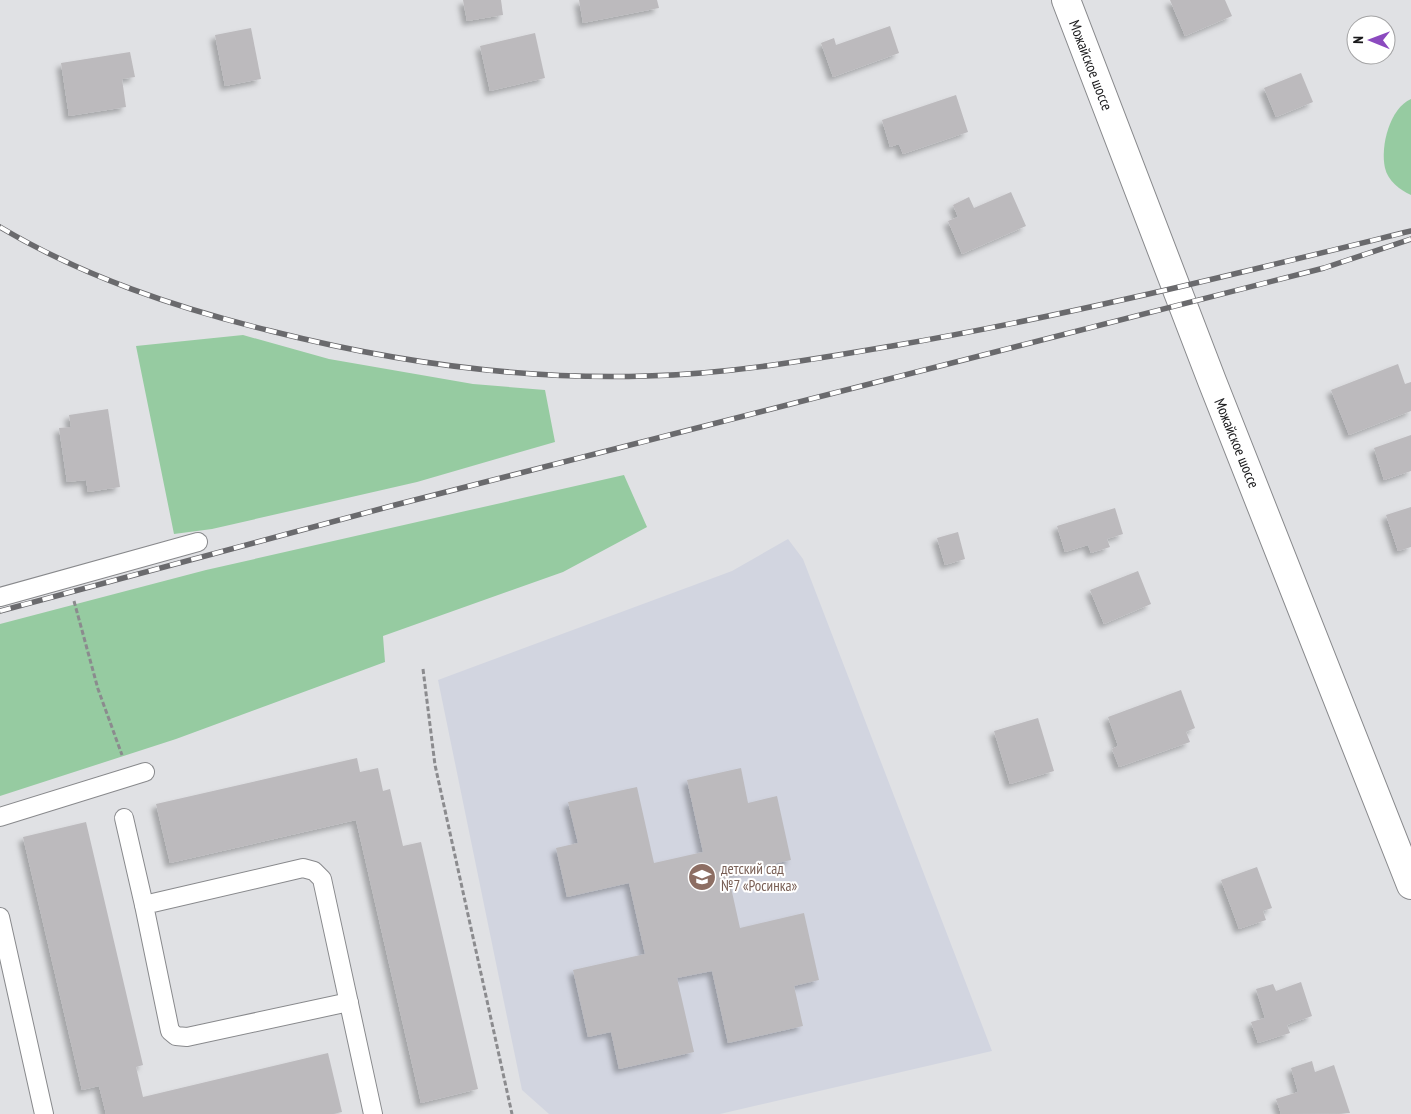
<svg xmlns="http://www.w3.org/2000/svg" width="1411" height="1114" viewBox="0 0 1411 1114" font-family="'PT Sans Narrow',sans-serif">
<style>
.built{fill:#d2d5e0}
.green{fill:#96cba1}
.building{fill:#bcbabd;filter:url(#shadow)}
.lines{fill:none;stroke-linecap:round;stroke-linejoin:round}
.service-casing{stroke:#88898c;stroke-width:20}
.primary-casing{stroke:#88898c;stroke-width:30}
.path{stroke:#8b8b8e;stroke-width:3;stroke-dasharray:5 2.5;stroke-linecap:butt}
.service{stroke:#fff;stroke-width:18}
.primary{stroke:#fff;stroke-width:28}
.rail-casing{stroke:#6a6a6d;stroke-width:5.5}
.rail{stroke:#fff;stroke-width:4;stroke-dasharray:11;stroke-linecap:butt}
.labels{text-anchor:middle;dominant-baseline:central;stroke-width:4;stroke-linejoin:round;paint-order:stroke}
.street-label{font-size:15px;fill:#19191b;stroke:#fff}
.education-label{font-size:15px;fill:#785e54;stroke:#fff;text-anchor:start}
</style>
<defs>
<filter id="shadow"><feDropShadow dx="-4.5" dy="4.5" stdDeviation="2.5" flood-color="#0004"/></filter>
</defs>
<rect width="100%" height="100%" fill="#e0e1e4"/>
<polygon class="built" points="788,539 803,559 992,1051 720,1114 549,1114 522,1090 438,680 732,571"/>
<g class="green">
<path d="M1411,99V195C1400,190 1388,181 1385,168C1380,146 1390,108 1411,99Z"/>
<polygon points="243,335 329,359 473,384 545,390 555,442 417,482 212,529 174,534 136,346"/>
<polygon points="624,475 647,527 563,572 383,636 385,662 176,739 0,796 0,624 206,570"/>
</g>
<g class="building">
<polygon points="463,0 501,0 503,15 467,21"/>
<polygon points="579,0 657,0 659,8 583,23"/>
<polygon points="1170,0 1225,0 1232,16 1185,36"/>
<polygon points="890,26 899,53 833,77 821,43 834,38 836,45"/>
<polygon points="251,28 261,79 225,86 215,35"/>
<polygon points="535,33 545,78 490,91 480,46"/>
<polygon points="130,52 135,77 122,79 126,107 69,116 61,63"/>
<polygon points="1301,73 1313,102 1276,117 1264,88"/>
<polygon points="956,95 968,132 903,154 899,144 890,147 882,120"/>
<polygon points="1011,192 1026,226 962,254 948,221 958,217 953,205 969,197 974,208"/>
<polygon points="1398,364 1405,384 1411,382 1411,411 1349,435 1331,390"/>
<polygon points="108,409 120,487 88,492 86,480 67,482 59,428 71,427 69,415"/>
<polygon points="1411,435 1411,471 1384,480 1374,448"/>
<polygon points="1411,507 1411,547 1398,551 1386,515"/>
<polygon points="1115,508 1123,534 1107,539 1110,547 1091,553 1088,545 1065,552 1057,526"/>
<polygon points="958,532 965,559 945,565 937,538"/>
<polygon points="1138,571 1151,604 1104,624 1090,590"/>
<polygon points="1181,690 1195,728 1186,732 1190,742 1119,767 1112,749 1118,746 1108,717"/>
<polygon points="1038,718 1054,771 1010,784 994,731"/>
<polygon points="357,758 360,772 378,768 383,791 390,789 403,846 421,842 478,1089 421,1103 356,820 170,863 156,804"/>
<polygon points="741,768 748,803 777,796 791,860 728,874 740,928 804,913 819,980 794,986 803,1026 728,1043 712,971 677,978 694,1052 619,1069 611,1032 588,1037 573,970 645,954 629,883 567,897 556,848 578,843 568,802 637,787 654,863 703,852 687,780"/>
<polygon points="86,822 143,1065 136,1067 143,1097 328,1053 342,1112 333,1114 106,1114 99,1086 82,1090 23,837"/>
<polygon points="1257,867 1272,908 1263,911 1266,920 1239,929 1221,880"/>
<polygon points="1301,982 1312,1016 1287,1025 1290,1033 1258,1043 1251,1022 1265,1018 1256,989 1273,984 1276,991"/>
<polygon points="1312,1061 1315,1072 1334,1065 1350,1113 1281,1114 1276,1099 1298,1092 1291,1068"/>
</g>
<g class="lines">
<g class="service-casing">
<g id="service">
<polyline points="0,597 198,542"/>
<polyline points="0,817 145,772"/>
<polyline points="124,818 144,905"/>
<polyline points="0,917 44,1114"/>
<polyline points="349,1002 187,1037 176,1036 170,1031 144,905 303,868 314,871 322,879 373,1114"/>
</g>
</g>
<g class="primary-casing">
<polyline id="primary" points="1066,0 1212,381 1411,885"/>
</g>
<g class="path">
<polyline points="74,601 98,689 122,755"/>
<polyline points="423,669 435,765 512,1114"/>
</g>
<use href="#service" class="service"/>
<use href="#primary" class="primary"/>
<g class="rail-casing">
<g id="rail">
<path d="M0,227C84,277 177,308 271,331C394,362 519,380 646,376C729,374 810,360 892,346C1067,316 1239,273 1411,231"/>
<polyline points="0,611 395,505 1324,268 1411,239"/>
</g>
</g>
<use href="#rail" class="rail"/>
</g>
<defs>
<g id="school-disc" transform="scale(1.4375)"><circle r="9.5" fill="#8d6e63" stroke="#fff"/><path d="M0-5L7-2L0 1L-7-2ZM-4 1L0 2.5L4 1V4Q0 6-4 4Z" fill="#fff"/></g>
</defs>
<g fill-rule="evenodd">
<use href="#school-disc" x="702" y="877"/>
</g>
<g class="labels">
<g class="street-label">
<text transform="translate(1091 65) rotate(69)">Можайское шоссе</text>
<text transform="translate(1237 443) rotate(68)">Можайское шоссе</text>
</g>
<g class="education-label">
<text x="721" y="868">детский сад<tspan x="721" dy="17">№7 «Росинка»</tspan></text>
</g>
</g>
<g transform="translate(1371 40) rotate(271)"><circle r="24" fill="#ffffff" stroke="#a3a3a4"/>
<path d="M0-4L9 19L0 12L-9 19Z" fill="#8b4abf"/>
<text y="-8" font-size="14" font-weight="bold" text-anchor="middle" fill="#19191b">N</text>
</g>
</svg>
